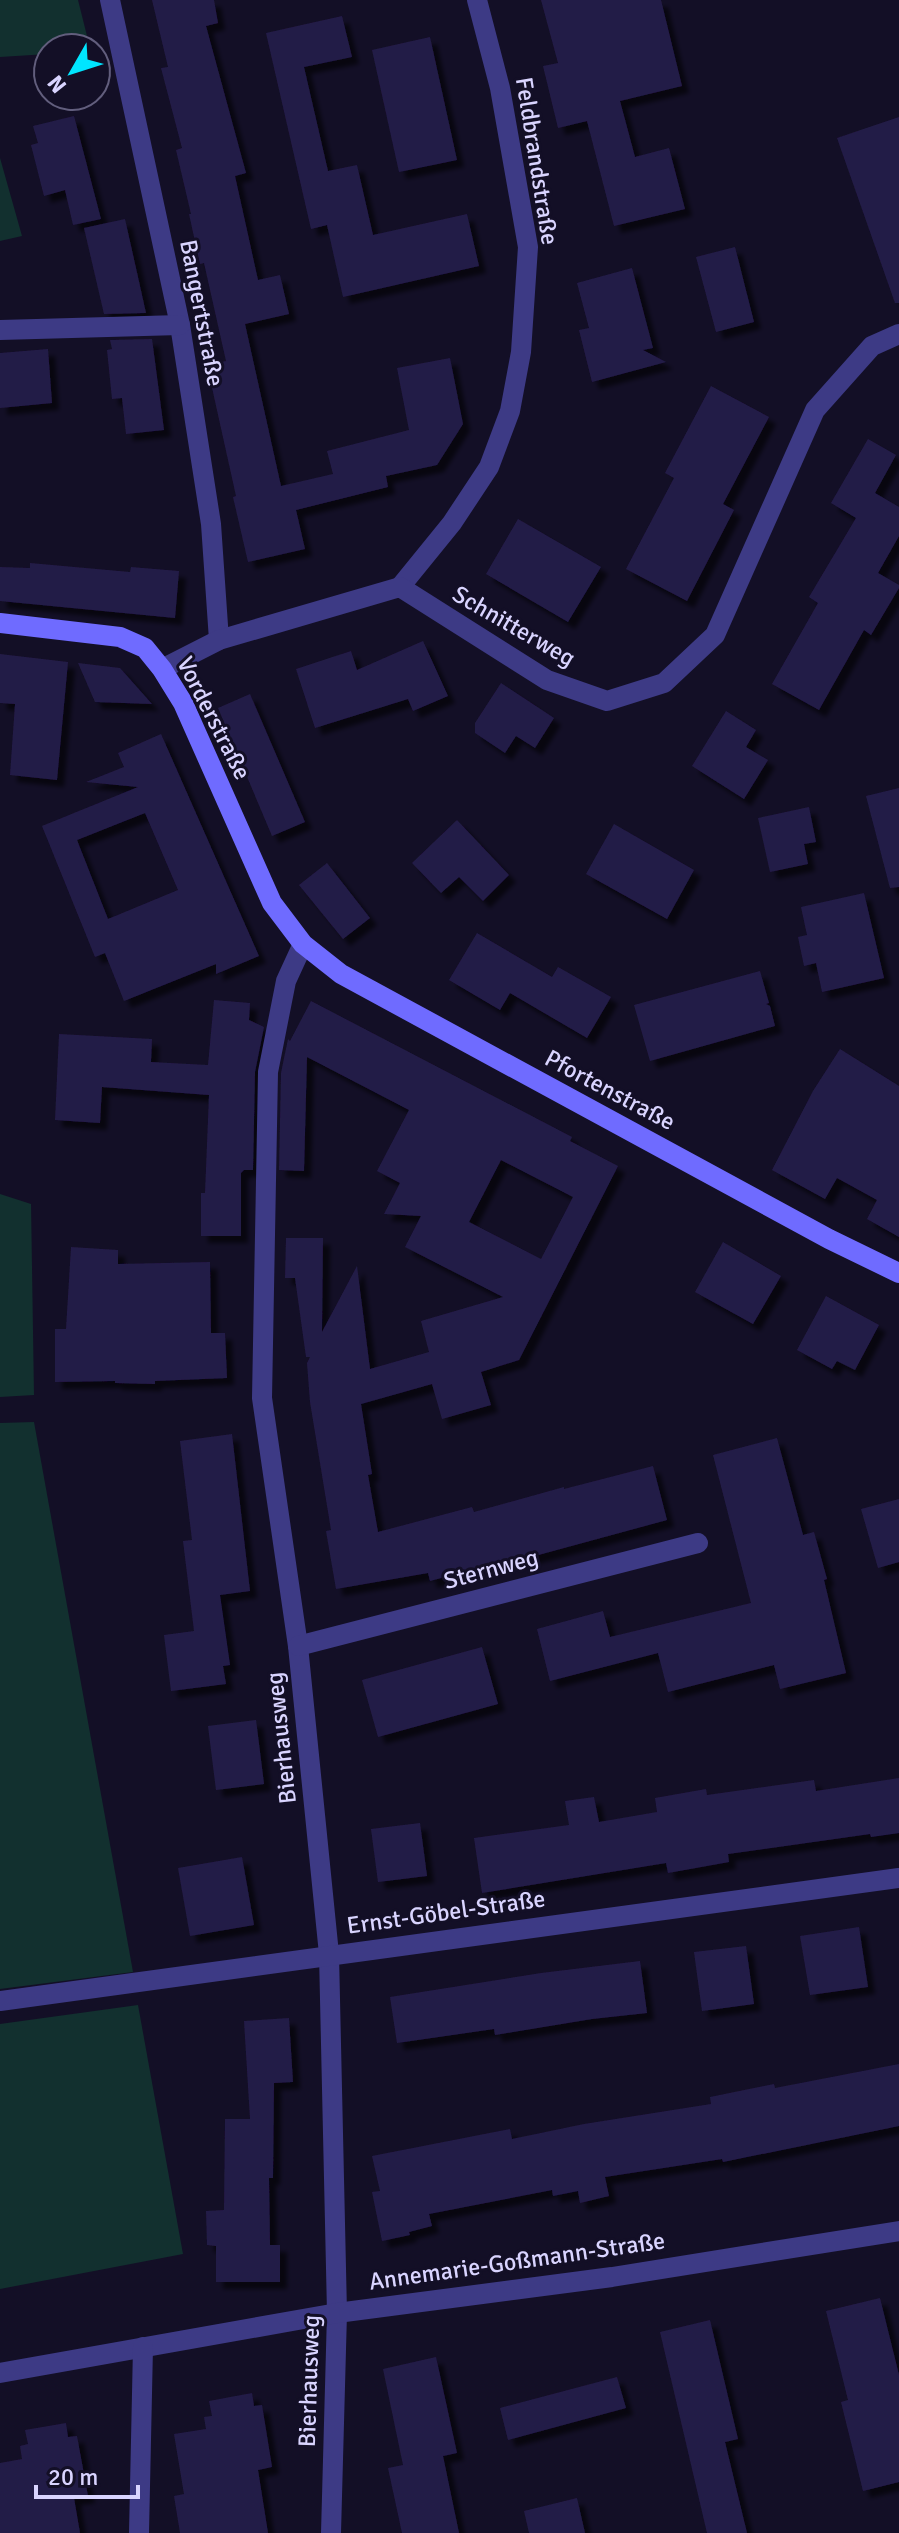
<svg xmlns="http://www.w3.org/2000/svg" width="899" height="2533" viewBox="0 0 899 2533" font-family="Signika,sans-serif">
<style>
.green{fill:#12302f}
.building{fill:#241b47;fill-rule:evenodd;filter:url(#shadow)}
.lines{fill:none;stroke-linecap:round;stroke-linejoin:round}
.street{stroke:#3d3a85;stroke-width:20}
.secondary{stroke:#6f6bff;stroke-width:20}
.labels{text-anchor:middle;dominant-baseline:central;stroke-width:6;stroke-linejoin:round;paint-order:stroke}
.street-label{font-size:24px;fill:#d9d4ff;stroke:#130f26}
</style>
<defs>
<filter id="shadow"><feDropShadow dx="7" dy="7" stdDeviation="2" flood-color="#0009"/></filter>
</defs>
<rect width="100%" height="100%" fill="#130f26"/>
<g class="green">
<polygon points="0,0 78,0 90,48 48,48 48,54 0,57"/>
<polygon points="0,158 22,236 0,241"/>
<polygon points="0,1194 31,1204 34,1395 0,1397"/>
<polygon points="34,1422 133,1972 0,1989 0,1423"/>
<polygon points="138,2005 183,2254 0,2289 0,2024"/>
</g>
<g class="building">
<polygon points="152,0 214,0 218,23 206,26 246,173 235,176 258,280 280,275 289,314 245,324 281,486 333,474 327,451 409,430 397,368 450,358 463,424 437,465 386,476 388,487 296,510 305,549 248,562 233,497 236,496 207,365 226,361 204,263 200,264 189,214 191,214 176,150 182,148 161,68 168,67"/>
<polygon points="541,0 661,0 682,86 620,101 635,157 669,148 685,209 614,226 587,121 558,128 543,66 558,63"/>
<polygon points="342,16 352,57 304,67 328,171 357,165 373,235 467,214 479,266 343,297 327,225 311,229 266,33"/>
<polygon points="430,37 457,160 399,172 372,50"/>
<polygon points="74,116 101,219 73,225 65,190 44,196 31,145 38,143 33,126"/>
<polygon points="899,117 899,303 895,303 837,138"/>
<polygon points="125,219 146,313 104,314 84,228"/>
<polygon points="735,247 754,322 716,332 696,257"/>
<polygon points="632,268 653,348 643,350 666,362 592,382 579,330 589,328 577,283"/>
<polygon points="152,339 164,430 126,434 122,398 112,399 107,350 112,349 110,340"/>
<polygon points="48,349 52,403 0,408 0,353"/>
<polygon points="711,386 769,417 723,504 734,510 687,601 626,569 674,478 665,473"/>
<polygon points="868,439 896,455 875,493 899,507 899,536 878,573 899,585 899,588 871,635 864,630 819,710 772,684 818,603 809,597 856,518 831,503"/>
<polygon points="518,519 601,567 568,622 486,574"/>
<polygon points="30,563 130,572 131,567 179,571 175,618 0,601 0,567 30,568"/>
<polygon points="423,641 448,696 413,711 408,699 315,728 296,669 351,651 357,670"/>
<polygon points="0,654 68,662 57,780 10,775 15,704 0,703"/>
<polygon points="78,663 120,668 152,704 95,702"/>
<polygon points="501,683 554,718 535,748 516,736 505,753 475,733 475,723"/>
<polygon points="250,694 305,822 272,836 218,708"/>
<polygon points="726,711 756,730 746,747 768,760 744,799 692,766"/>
<path d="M161,734L259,956L216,974V964L124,1001L105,953L95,957L42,826L138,787L86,782L124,767L118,753ZM145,813L178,890L108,919L77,840Z"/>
<polygon points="899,788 899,887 890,888 866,796"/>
<polygon points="809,807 816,842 804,844 808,864 770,872 758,818"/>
<polygon points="457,820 509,875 483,901 459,877 441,893 412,863"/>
<polygon points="614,824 694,870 667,919 586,874"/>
<polygon points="327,863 370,918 343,939 299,885"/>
<polygon points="864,893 884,978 822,992 816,963 804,966 798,937 807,935 801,907"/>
<polygon points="477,933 552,977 558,967 611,997 587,1038 510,993 500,1010 449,980"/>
<polygon points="760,971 769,1003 766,1004 770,1006 775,1026 650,1061 634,1005"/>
<polygon points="214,1000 250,1003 249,1020 264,1027 255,1072 253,1170 244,1170 241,1173 241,1236 201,1236 201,1193 205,1193 209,1095 102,1087 100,1123 55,1120 59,1034 152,1039 151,1062 208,1065"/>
<path d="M311,1001L572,1137L570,1141L618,1166L519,1360L481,1372L491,1405L442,1419L432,1384L361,1404L372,1474L368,1475L378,1532L472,1507L474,1512L564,1487V1489L653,1466L667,1520L520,1560L519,1557L430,1581L428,1573L336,1589L326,1531L331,1530L310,1402L307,1363L310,1357H306L295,1278H285L286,1238H323L322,1332L357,1266L370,1369L429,1352L421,1321L503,1297L405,1247L421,1216L384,1214L400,1183L377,1171L409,1110L307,1057L304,1171L279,1170L281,1073L288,1039L290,1041ZM501,1160L573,1197L541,1259L469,1222Z"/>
<polygon points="840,1049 899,1086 899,1237 867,1219 877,1200 837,1178 825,1199 772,1170 813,1091"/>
<polygon points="723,1242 781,1276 753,1324 695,1292"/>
<polygon points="71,1247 118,1250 118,1264 210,1262 211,1333 225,1333 227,1378 155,1381 155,1384 115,1383 115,1381 55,1382 55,1329 66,1329"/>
<polygon points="826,1296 879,1325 855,1370 837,1361 832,1369 797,1350"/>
<polygon points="232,1434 250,1591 220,1595 230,1665 223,1666 226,1684 171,1691 164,1635 194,1631 183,1541 192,1540 180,1441"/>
<polygon points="777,1438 803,1535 814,1532 827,1579 824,1580 846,1673 780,1689 774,1665 668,1692 658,1653 550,1681 537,1629 603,1611 610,1637 751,1603 713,1455"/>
<polygon points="899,1499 899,1562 878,1568 861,1509"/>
<polygon points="482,1647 498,1704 378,1737 362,1680"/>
<polygon points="256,1720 264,1784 216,1790 208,1726"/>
<polygon points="899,1778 899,1833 871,1837 870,1834 728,1854 729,1862 668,1873 666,1863 482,1893 474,1838 569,1825 565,1801 594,1797 599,1822 657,1812 655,1798 706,1789 707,1795 814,1780 816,1791"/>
<polygon points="420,1823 427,1876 378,1882 371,1829"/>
<polygon points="242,1857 254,1925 190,1936 178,1868"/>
<polygon points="859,1927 868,1987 810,1995 800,1936"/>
<polygon points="746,1946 754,2004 702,2011 694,1952"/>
<polygon points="640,1961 647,2013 592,2019 495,2035 494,2029 397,2043 390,1997 541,1973"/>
<polygon points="289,2018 293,2082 274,2083 273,2178 269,2178 270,2245 280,2245 280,2282 216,2282 216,2246 207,2245 206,2211 224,2210 225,2119 250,2119 244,2021"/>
<polygon points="899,2064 899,2126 723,2162 722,2159 605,2177 609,2196 580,2203 578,2191 553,2196 552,2190 429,2214 432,2226 409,2232 410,2235 382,2241 372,2192 380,2191 372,2156 510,2129 512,2139 584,2124 711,2104 710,2097 774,2084 775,2088"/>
<polygon points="880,2298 899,2375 899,2482 863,2491 841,2402 848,2400 826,2311"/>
<polygon points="710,2320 738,2439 725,2442 747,2533 707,2533 660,2332"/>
<polygon points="436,2357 457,2453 443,2456 459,2533 402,2533 388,2468 403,2465 383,2369"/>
<polygon points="617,2377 626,2408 508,2440 500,2408"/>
<polygon points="252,2393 254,2406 262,2405 272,2467 258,2470 268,2533 180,2533 174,2496 184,2494 174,2434 206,2429 204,2417 212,2416 209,2401"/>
<polygon points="66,2423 68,2437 77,2436 88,2496 74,2498 80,2533 0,2533 0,2463 22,2459 20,2446 28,2444 25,2430"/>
<polygon points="577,2498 585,2533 529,2533 524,2511"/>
</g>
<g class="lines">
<g class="street">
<polyline points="110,0 180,325 211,524 219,640"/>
<polyline points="0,330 180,325"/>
<polyline points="400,587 452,523 489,467 510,411 521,352 528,247 500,88 477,0"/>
<polyline points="162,669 219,640 400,587 547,680 607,701 664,683 715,635 815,410 872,346 899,334"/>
<polyline points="303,944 286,981 268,1072 262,1398 298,1646 329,1954 337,2313 331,2533"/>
<polyline points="298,1646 698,1543"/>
<polyline points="0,2001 899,1878"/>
<polyline points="0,2373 337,2313 612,2277 899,2231"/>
<polyline points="139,2533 143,2347"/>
</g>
<polyline class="secondary" points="0,623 120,637 145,648 162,669 183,703 272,903 303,944 341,974 829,1239 899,1273"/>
</g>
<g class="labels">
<g class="street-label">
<text transform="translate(537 161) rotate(81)">Feldbrandstraße</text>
<text transform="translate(202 313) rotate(79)">Bangertstraße</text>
<text transform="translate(514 626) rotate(30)">Schnitterweg</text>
<text transform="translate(214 718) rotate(63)">Vorderstraße</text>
<text transform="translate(610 1090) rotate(28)">Pfortenstraße</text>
<text transform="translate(491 1569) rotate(-15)">Sternweg</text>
<text transform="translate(281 1738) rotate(-96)">Bierhausweg</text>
<text transform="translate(446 1912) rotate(-8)">Ernst-Göbel-Straße</text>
<text transform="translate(517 2261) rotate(-8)">Annemarie-Goßmann-Straße</text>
<text transform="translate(309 2381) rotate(-88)">Bierhausweg</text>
</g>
</g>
<g transform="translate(72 72) rotate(231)"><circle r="38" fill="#130f26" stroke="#625e7d" stroke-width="2"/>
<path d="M0-6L14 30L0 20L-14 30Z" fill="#00e5ff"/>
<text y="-12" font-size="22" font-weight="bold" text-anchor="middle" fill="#d9d4ff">N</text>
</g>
<path d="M36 2485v12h102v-12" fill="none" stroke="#d9d4ff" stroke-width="4"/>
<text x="48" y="2485" font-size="24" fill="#d9d4ff" stroke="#130f26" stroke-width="6" paint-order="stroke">20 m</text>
</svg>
